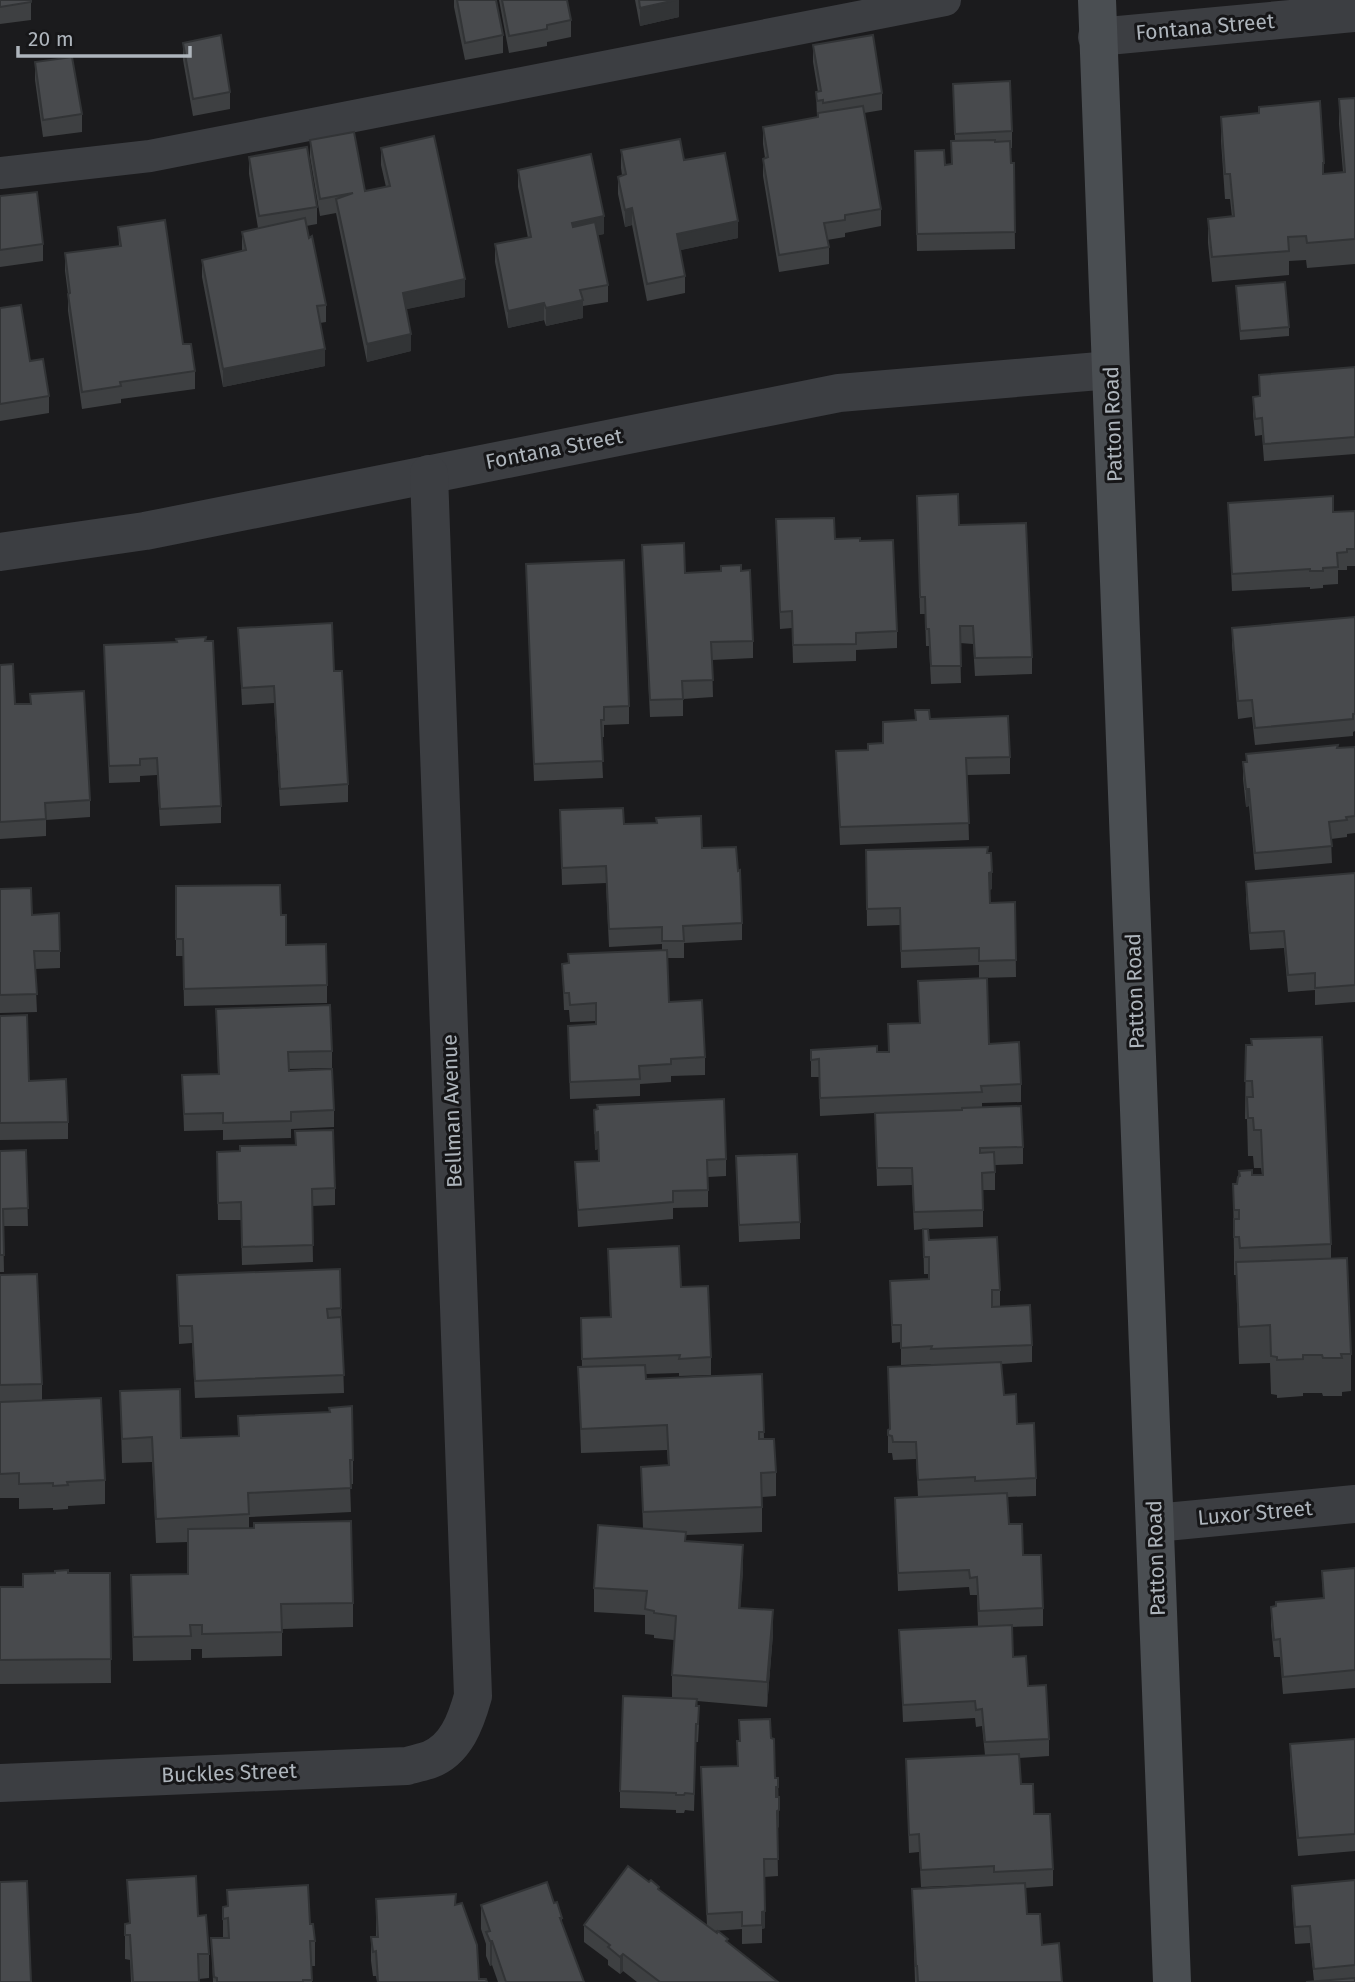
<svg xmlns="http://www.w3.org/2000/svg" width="1355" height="1982" viewBox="0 0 1355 1982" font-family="'Fira Sans',sans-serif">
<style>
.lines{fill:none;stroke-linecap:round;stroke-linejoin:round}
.lane{stroke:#3c3e42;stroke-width:32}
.street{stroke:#3c3e42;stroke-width:38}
.secondary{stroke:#4a4e52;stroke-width:38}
.wall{fill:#3e4042}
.shaded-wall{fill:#323436}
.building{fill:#484a4d;stroke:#323436;stroke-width:2}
.labels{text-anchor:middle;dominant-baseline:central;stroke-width:6;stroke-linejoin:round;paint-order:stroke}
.street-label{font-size:21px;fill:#aeb5bc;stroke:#161618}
</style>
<rect width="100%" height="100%" fill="#1b1b1d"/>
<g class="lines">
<polyline class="lane" points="0,173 150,156 945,0"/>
<g class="street">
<polyline points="1097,37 1355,13"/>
<polyline points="0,552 145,531 839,393 1111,370"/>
<polyline points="1155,1523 1355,1504"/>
<path d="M0,1783L407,1766C414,1764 422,1762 429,1760C456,1750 466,1721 473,1696L429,474"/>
</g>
<polyline class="secondary" points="1097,0 1172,1982"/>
</g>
<g class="wall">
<polygon points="0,0 31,0 31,20 0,24"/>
<polygon points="454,0 496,0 503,35 503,53 465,60 454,7"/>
<polygon points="499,0 567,0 571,20 571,37 547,42 547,46 509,53"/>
<polygon points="635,0 679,0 679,17 640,26"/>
<polygon points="183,43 230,92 230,109 193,116 183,60"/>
<polygon points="813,45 882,93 882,110 864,113 881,209 881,226 845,233 845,237 827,240 829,247 829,264 779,272 763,176 763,159 765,158 763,144 763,127 817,117 816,92 818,92 813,62"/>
<polygon points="35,62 82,114 82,132 43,137 35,80"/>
<polygon points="953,84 1012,131 1012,148 1010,148 1011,163 1014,163 1015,249 917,251 915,151 945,165 952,164 955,141"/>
<polygon points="1355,98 1355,264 1307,268 1306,260 1289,261 1289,275 1212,282 1208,243 1208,219 1232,217 1230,199 1225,199 1221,141 1221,117 1324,163 1324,174 1343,172 1339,124 1339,99"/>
<polygon points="310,140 365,191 386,187 381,165 381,148 465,297 406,309 411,351 367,362 336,213 320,216 310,157"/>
<polygon points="621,150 684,160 738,238 680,250 685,276 685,293 647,301 632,225 625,227 618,194 618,177 622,175 621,168"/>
<polygon points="249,157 317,207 317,224 306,226 326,305 326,322 320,323 325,366 223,387 202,277 202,260 242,251 242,232 258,228 249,174"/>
<polygon points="518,170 604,234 598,235 608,285 608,302 583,306 583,318 546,326 544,320 508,328 495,262 495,244 528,238 518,187"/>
<polygon points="0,196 43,244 43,261 0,267"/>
<polygon points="118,227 183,344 195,371 195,389 121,399 121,403 82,409 68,311 68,294 65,271 65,253 119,246"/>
<polygon points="1236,286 1289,327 1289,336 1240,340"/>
<polygon points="0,308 49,396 49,413 0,421"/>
<polygon points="1355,367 1355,454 1264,461 1262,435 1255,436 1253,414 1253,397 1259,397 1259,375"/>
<polygon points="917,496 959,525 1032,657 1032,674 975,676 973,644 960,643 961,683 931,684 929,646 926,646 925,614 920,614"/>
<polygon points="1228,503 1333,512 1355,511 1355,566 1347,566 1347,570 1338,570 1338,584 1323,585 1323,588 1310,589 1310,587 1232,591"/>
<polygon points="776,519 835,539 860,541 897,631 897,648 856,650 856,661 793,663 792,628 780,629"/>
<polygon points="642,545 685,573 741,571 753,641 753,658 712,660 713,697 683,699 683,716 650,717"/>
<polygon points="526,564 629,706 629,724 604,725 604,737 601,737 603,778 534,781"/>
<polygon points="1355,617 1355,731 1353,732 1353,736 1255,745 1252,717 1238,719 1232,645 1232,628"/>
<polygon points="238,628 334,671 348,784 348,802 280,806 274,703 242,705"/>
<polygon points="206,641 221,806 221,823 160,826 157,775 140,776 140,782 109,783 104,645"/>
<polygon points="0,665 15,704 30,704 30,694 90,800 90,817 46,820 46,836 0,839"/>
<polygon points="930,719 1010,757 1010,774 967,775 969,840 840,845 836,751 868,750 883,743 883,722"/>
<polygon points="1355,747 1355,833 1347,834 1347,837 1331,839 1332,863 1255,870 1249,806 1246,807 1243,779 1243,762"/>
<polygon points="560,810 624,824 656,823 656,818 738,871 742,923 742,940 684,943 684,958 667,958 669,1002 705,1057 705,1075 671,1076 671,1082 640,1084 640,1096 570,1099 568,1026 596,1024 596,1021 570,1022 569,1010 564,1010 562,964 662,950 662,944 609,947 606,883 562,885"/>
<polygon points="866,850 988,853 992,889 989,890 990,903 1015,902 1016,977 979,978 979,965 901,968 900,925 867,926"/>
<polygon points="1355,873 1355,1002 1315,1005 1315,990 1288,992 1284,948 1250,950 1246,899 1246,882"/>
<polygon points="176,886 281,915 286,945 327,985 327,1003 184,1006 183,956 176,956"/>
<polygon points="0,889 32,915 60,951 60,968 35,969 37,1012 0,1013"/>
<polygon points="918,981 989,1044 1021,1084 1021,1102 982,1103 982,1107 1023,1147 1023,1164 995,1165 995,1190 983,1190 983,1227 928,1229 929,1240 1000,1290 1000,1306 1032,1345 1032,1362 1001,1364 1004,1395 1017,1424 1036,1478 1036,1496 1007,1497 1009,1524 1023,1555 1043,1608 1043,1626 1012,1627 1013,1657 1028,1686 1049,1739 1049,1756 1019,1758 1021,1784 1034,1814 1053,1869 1053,1886 1025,1888 1027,1914 1062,1982 915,1982 912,1889 994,1884 921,1887 919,1852 909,1853 906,1759 985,1755 982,1726 976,1727 975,1718 903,1722 899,1630 978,1626 977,1595 970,1595 969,1587 898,1591 895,1498 918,1497 916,1459 893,1460 892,1453 888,1453 888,1430 890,1429 888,1367 931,1365 931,1364 901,1365 901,1342 892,1343 890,1281 929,1280 929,1274 924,1274 923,1229 914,1230 912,1185 877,1186 875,1113 820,1116 819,1077 811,1077 811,1050 888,1052 888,1024 919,1023"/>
<polygon points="216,1009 332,1051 332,1068 289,1069 289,1071 334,1110 334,1127 291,1129 291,1138 223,1140 223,1130 184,1131 182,1075 218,1074"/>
<polygon points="0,1016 29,1081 68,1122 68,1139 0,1140"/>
<polygon points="1246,1045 1331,1244 1331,1259 1351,1354 1351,1391 1342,1392 1342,1396 1323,1396 1322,1393 1303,1393 1303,1396 1277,1398 1277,1395 1271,1394 1270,1363 1239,1364 1236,1275 1234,1275 1234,1257 1233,1184 1237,1184 1239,1171 1252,1175 1262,1175 1261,1168 1254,1168 1253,1156 1248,1156 1247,1119 1245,1119"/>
<polygon points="594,1110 726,1159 726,1176 708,1177 708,1207 673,1208 673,1219 578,1227 575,1162 598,1161 598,1149 595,1150"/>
<polygon points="295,1131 335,1188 335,1205 312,1206 313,1262 242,1265 241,1220 218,1220 217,1169 240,1151 295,1145"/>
<polygon points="26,1150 28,1226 3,1226 4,1272 0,1272 0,1151"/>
<polygon points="736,1156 800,1222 800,1239 739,1242"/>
<polygon points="608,1249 681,1287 711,1357 711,1375 679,1376 679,1373 646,1374 646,1379 762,1374 764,1439 776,1472 776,1496 762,1497 762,1532 686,1535 686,1541 743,1570 740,1608 773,1634 767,1707 697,1701 699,1724 698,1742 696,1742 694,1811 685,1810 684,1813 676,1813 676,1810 620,1808 620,1791 672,1698 672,1675 674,1640 654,1638 654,1635 645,1634 645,1615 594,1612 594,1588 643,1529 641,1467 668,1465 667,1450 581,1453 578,1367 582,1367 581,1318 610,1317"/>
<polygon points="340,1269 344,1393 195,1398 192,1343 179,1344 177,1275"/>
<polygon points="0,1275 42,1384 42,1400 105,1480 105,1504 68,1506 68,1509 53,1510 53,1508 19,1509 19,1498 0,1498"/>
<polygon points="120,1391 181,1438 238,1436 238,1416 353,1460 353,1484 350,1484 351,1512 249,1517 249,1528 353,1603 353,1627 282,1629 282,1656 202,1658 202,1649 191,1649 191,1660 133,1661 131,1575 188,1574 188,1542 156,1543 152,1462 122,1463"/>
<polygon points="1355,1568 1355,1688 1283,1694 1280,1657 1274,1657 1271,1625 1271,1607 1323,1598 1322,1571"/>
<polygon points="68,1573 110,1573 111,1683 0,1684 0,1587 23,1587"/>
<polygon points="739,1720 771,1738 775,1778 778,1778 779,1827 777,1828 778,1876 764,1877 765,1928 762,1929 762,1943 742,1944 742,1929 713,1931 778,1982 637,1982 623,1971 620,1974 608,1965 608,1960 584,1942 584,1925 659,1890 707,1926 701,1767 737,1766 737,1741 739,1741"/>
<polygon points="1355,1739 1355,1851 1298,1856 1290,1762 1290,1744"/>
<polygon points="127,1880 198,1916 209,1954 209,1978 199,1979 199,1982 131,1982 130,1960 125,1959 125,1924 129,1923"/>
<polygon points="1355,1880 1355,1982 1314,1981 1310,1943 1295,1944 1292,1903 1292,1886"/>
<polygon points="227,1890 310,1924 315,1941 315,1966 311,1966 312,1982 213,1982 211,1938 223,1938 223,1907 227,1907"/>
<polygon points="376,1899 456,1905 479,1979 487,1982 377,1982 376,1976 373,1976 371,1961 371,1937 376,1937"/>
<polygon points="554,1903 562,1918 562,1923 584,1982 498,1982 492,1965 490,1966 486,1956 486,1944 481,1929 481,1905"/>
</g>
<g class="shaded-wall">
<polygon points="676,0 679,0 679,17 640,26 640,8"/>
<polygon points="632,208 632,225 625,227 625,210"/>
<polygon points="604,216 604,234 572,241 572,223"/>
<polygon points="738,221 738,238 677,251 677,234"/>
<polygon points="465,279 465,297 403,310 403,293"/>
<polygon points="583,300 583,318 546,326 546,308"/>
<polygon points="544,303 544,320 508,328 508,311"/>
<polygon points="411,334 411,351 367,362 367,344"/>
<polygon points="325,349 325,366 223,387 223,369"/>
<polygon points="1246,789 1249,789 1249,806 1246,807"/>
<polygon points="992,872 992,889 989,890 989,873"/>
<polygon points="598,1132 598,1149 595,1150 595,1133"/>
<polygon points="743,1545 743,1570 739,1632 739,1608"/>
<polygon points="773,1610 773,1634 767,1707 767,1682"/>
<rect x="776" y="1787" width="2" height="17"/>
<polygon points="779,1810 779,1827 777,1828 777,1811"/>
<polygon points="765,1911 765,1928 762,1929 762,1912"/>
<polygon points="490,1941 492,1941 492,1965 490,1966"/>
<polygon points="623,1954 623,1971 620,1974 620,1957"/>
</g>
<g class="building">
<polygon points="0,0 31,0 31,2 0,7"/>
<polygon points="457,0 496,0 503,35 465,43"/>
<polygon points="502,0 567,0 571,20 547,25 547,29 509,36"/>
<polygon points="639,0 676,0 640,8"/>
<polygon points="221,35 230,92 193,99 183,43"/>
<polygon points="873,35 882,93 823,103 823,100 817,101 816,92 821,91 813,45"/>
<polygon points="72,57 82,114 43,120 35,62"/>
<polygon points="1010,81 1012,131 955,134 953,84"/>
<polygon points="1355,98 1355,239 1307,243 1306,236 1288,237 1289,251 1212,257 1208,219 1234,216 1230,174 1225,174 1221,117 1259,113 1259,107 1320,101 1324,163 1323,163 1323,174 1345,172 1339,99"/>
<polygon points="863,106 881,209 845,215 845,220 824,223 829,247 779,255 763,159 768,157 763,127 818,117 818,113"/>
<polygon points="354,132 365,191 390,186 381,148 434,136 465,279 403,293 411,334 367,344 336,199 353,193 320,199 310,140"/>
<polygon points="680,139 684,160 725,153 738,221 677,234 685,276 647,284 632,208 625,210 618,177 626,174 621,150"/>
<polygon points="995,140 995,142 1010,141 1011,163 1014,163 1015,232 917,234 915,151 944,150 945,165 952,164 951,141"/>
<polygon points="307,147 317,207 259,216 249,157"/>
<polygon points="591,154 604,216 572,223 573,227 595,222 608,285 580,290 583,300 546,308 544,303 508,311 495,244 531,237 518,170"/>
<polygon points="37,192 43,244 0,250 0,196"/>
<polygon points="305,218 309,238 312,236 326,305 317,306 325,349 223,369 202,260 246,250 242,232"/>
<polygon points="165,220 183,344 191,344 195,371 120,382 121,386 82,392 68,294 70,293 65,253 121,246 118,227"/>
<polygon points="1285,282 1289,327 1240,331 1236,286"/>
<polygon points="21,305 30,361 43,359 49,396 0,404 0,308"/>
<polygon points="1355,367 1355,437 1264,444 1262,418 1255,419 1253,397 1260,396 1259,375"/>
<polygon points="958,494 959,525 1026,523 1032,657 975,658 973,626 960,626 961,666 931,666 929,629 926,629 925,597 920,597 917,496"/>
<polygon points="1333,496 1333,512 1355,511 1355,549 1347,549 1347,552 1337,553 1338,567 1323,568 1323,571 1310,571 1310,569 1232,574 1228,503"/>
<polygon points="834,518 835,539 860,538 860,541 893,540 897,631 856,633 856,644 793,645 792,611 780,612 776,519"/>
<polygon points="684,543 685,573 721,571 721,566 741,565 741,571 750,570 753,641 711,642 713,680 682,681 683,699 650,700 642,545"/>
<polygon points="624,560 629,706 604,707 604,720 601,720 603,761 534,764 526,564"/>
<polygon points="1355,617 1355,714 1353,714 1353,719 1255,728 1252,700 1238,701 1232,628"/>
<polygon points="332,623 334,671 342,671 348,784 280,789 274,686 242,688 238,628"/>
<polygon points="206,637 205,641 213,641 221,806 160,809 157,758 140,759 140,765 109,766 104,645 177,642 176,639"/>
<polygon points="13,664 15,704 31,704 30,694 84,691 90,800 45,803 46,819 0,822 0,665"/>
<polygon points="915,710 929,710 930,719 1008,716 1010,757 966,758 969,823 840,827 836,751 868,750 868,744 883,743 883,722 916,720"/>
<polygon points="1338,745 1337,748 1355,747 1355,816 1346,817 1347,820 1329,822 1332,846 1255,853 1249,789 1246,789 1243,762 1247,762 1246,754"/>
<polygon points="623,808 624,824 657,823 656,818 701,816 702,848 736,847 738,871 740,870 742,923 683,926 684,941 662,941 662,927 609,929 606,866 562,868 560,810"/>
<polygon points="988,847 987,853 991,853 992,872 989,873 990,903 1015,902 1016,960 979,961 979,948 901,951 900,908 867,909 866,850"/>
<polygon points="1355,873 1355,985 1315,988 1315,973 1288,975 1284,931 1250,933 1246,882"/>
<polygon points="280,885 281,915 286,915 286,945 326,944 327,985 184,989 183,939 176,939 176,886"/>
<polygon points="31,888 32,915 59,913 60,951 34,951 37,994 0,995 0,889"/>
<polygon points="667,950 669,1002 702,1000 705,1057 671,1059 671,1064 639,1066 640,1079 570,1082 568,1026 596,1024 596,1003 570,1005 569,993 564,993 562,964 569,963 568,954"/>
<polygon points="987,978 989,1044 1019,1042 1021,1084 981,1086 982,1092 820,1098 819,1059 811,1060 811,1050 877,1046 877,1052 889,1052 888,1024 920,1023 918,981"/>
<polygon points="330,1005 332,1051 288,1052 289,1071 332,1069 334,1110 291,1112 291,1121 223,1123 223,1113 184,1114 182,1075 219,1074 216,1009"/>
<polygon points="27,1015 29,1081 66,1079 68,1122 0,1123 0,1016"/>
<polygon points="1322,1037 1331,1244 1240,1248 1239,1237 1234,1237 1234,1219 1239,1219 1239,1210 1234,1210 1233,1184 1237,1184 1238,1177 1240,1176 1239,1171 1252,1170 1252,1175 1263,1175 1261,1130 1254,1130 1253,1118 1248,1118 1247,1097 1253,1097 1252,1081 1245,1081 1246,1045 1252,1045 1251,1039"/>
<polygon points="724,1099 726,1159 707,1160 708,1190 673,1191 673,1202 578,1210 575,1162 599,1161 598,1132 595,1133 594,1110 598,1109 597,1105"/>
<polygon points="1021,1106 1023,1147 980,1148 980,1153 994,1152 995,1172 982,1173 983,1210 914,1212 912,1168 877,1168 875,1113 962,1110 962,1108"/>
<polygon points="333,1130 335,1188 312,1189 313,1245 242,1247 241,1202 218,1203 217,1152 240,1151 240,1146 296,1145 295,1131"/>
<polygon points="26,1150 28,1208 3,1209 4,1255 0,1255 0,1151"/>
<polygon points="797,1154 800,1222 739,1225 736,1156"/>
<polygon points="923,1229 928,1229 929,1240 997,1237 1000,1290 992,1290 992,1307 1030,1305 1032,1345 931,1349 932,1346 901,1348 901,1325 892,1325 890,1281 929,1279 929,1257 924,1257"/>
<polygon points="679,1246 681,1287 708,1286 711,1357 679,1359 680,1355 582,1359 581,1318 611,1317 608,1249"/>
<polygon points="1347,1258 1351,1354 1341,1354 1342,1358 1323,1358 1322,1355 1303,1355 1303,1359 1277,1360 1277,1357 1271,1356 1270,1325 1239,1327 1236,1262"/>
<polygon points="340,1269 341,1308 327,1309 328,1318 341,1317 344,1375 195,1381 192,1326 179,1326 177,1275"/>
<polygon points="37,1274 42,1384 0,1385 0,1275"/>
<polygon points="1001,1362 1004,1395 1016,1394 1017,1424 1034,1423 1036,1478 975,1481 975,1477 918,1480 916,1442 893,1442 892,1436 888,1435 888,1430 890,1429 888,1367"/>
<polygon points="645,1365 646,1379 762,1374 764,1432 759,1432 759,1439 774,1439 776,1472 761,1473 762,1507 643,1512 641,1467 669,1465 667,1425 581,1429 578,1367"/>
<polygon points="180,1389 181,1438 239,1436 238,1416 330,1412 329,1408 352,1406 353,1460 350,1460 351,1488 248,1493 249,1514 156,1519 152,1437 122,1439 120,1391"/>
<polygon points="101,1398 105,1480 67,1482 68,1485 53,1486 53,1483 19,1484 19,1473 0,1474 0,1402"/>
<polygon points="1007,1493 1009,1524 1022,1524 1023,1555 1041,1555 1043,1608 979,1611 977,1577 970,1578 969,1570 898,1573 895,1498"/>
<polygon points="351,1521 353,1603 281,1604 282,1632 202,1634 202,1625 190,1625 191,1636 133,1637 131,1575 188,1574 188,1529 254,1528 254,1523"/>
<polygon points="598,1525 686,1532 685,1541 743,1545 739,1608 773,1610 767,1682 672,1675 676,1616 654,1613 654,1611 645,1609 647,1591 594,1588"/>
<polygon points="1355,1568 1355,1670 1283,1677 1280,1639 1274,1640 1271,1607 1276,1606 1276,1602 1324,1598 1322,1571"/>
<polygon points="68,1570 68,1573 110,1573 111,1659 0,1660 0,1587 23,1587 23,1574 55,1573 55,1571"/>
<polygon points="1012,1625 1013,1657 1026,1656 1028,1686 1046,1685 1049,1739 985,1742 982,1709 976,1710 975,1701 903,1705 899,1630"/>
<polygon points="623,1696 697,1699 696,1706 699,1706 698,1724 696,1724 694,1794 685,1793 684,1795 676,1795 676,1793 620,1791"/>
<polygon points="770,1719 771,1738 774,1739 775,1778 778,1778 778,1787 776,1787 776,1797 779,1797 779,1810 777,1811 778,1859 764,1859 765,1911 762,1912 762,1925 742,1926 742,1912 707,1914 701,1767 738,1766 737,1741 740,1741 739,1720"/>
<polygon points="1355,1739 1355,1834 1298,1838 1290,1744"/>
<polygon points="1019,1754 1021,1784 1033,1784 1034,1814 1050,1814 1053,1869 994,1872 994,1866 921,1870 919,1834 909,1835 906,1759"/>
<polygon points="628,1866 649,1882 651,1880 659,1887 658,1889 717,1933 718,1931 728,1939 726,1941 778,1982 660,1982 623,1954 620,1957 608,1947 610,1945 584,1925"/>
<polygon points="196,1876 198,1916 206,1915 209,1954 198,1954 199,1982 133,1982 130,1935 125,1935 125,1924 130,1923 127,1880"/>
<polygon points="1355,1880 1355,1965 1314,1969 1310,1926 1295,1927 1292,1886"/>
<polygon points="27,1881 31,1982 0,1982 0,1882"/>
<polygon points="547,1882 554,1903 557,1902 562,1918 560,1918 584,1982 506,1982 492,1941 490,1941 486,1932 490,1931 481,1905"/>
<polygon points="1025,1883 1027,1914 1040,1914 1042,1945 1059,1943 1062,1982 918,1982 917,1966 916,1966 912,1889"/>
<polygon points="308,1885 310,1924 313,1924 315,1941 310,1941 312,1980 303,1980 303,1982 217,1982 217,1978 214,1977 211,1938 229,1938 228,1918 223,1919 223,1907 228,1906 227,1890"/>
<polygon points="456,1894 455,1905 462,1903 477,1945 479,1979 486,1979 487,1982 378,1982 376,1951 373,1952 371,1937 378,1937 376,1899"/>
<polygon points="1355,1978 1355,1982 1306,1982"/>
</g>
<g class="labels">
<g class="street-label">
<text transform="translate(1205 27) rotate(-5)">Fontana Street</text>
<text transform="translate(1113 424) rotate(-92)">Patton Road</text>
<text transform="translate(554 449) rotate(-11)">Fontana Street</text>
<text transform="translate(1135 991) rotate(-92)">Patton Road</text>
<text transform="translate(452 1111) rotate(-92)">Bellman Avenue</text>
<text transform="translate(1255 1513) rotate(-5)">Luxor Street</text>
<text transform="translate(1156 1558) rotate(-92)">Patton Road</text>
<text transform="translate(229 1773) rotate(-2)">Buckles Street</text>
</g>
</g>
<path d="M18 46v10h172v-10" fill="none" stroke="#aeb5bc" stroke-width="3.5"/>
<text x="28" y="46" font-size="21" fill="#aeb5bc" stroke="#161618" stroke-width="5" paint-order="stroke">20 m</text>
</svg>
